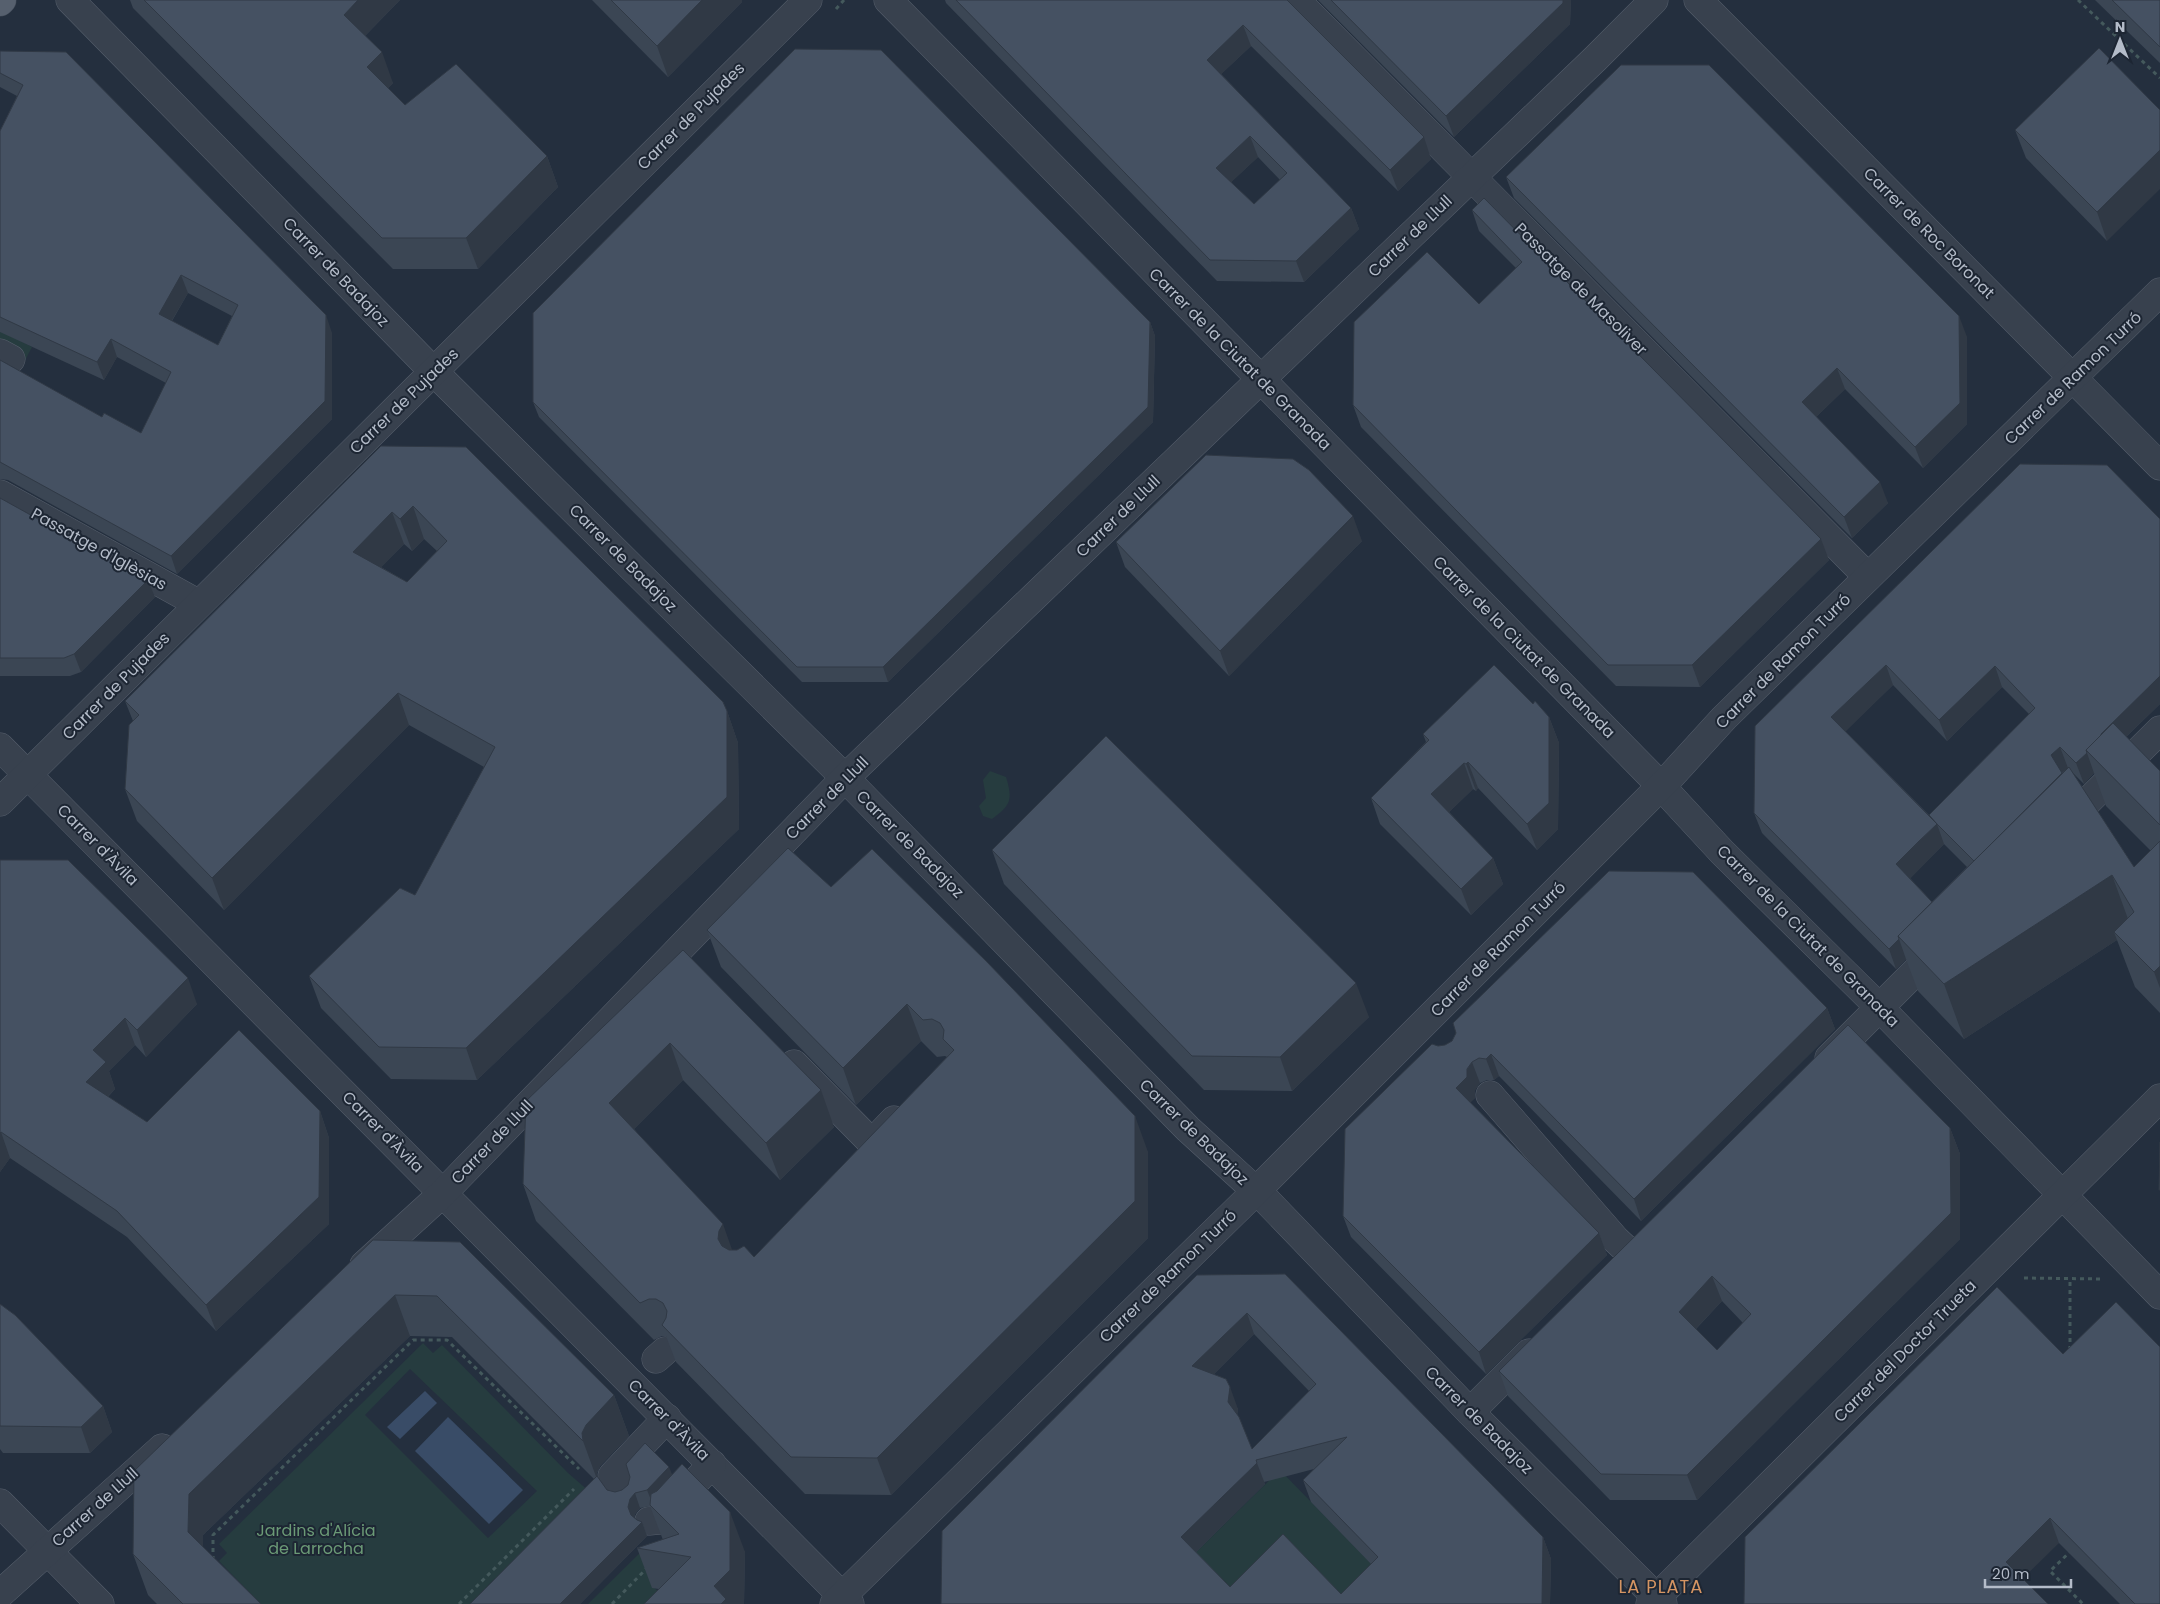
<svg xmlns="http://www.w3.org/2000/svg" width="2160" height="1604" viewBox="0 0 2160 1604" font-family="Poppins,sans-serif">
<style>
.green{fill:#263c3f;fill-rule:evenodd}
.water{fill:#394c67}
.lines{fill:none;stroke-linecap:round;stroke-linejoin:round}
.minor-casing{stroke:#565f6c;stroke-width:29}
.major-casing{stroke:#414a57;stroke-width:29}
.path{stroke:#44595c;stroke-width:3;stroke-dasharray:4 4;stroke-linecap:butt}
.minor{stroke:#38414e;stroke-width:28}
.major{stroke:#56606e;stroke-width:28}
.wall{fill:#3b4654;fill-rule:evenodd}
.shaded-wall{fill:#303945}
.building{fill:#455162;stroke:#303945;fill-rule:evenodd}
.labels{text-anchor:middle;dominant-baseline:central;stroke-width:4;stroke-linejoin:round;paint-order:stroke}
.street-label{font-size:16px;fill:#b4bcc9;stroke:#1d2633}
.park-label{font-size:16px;fill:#6b9a76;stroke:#1d2633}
.neighbourhood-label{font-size:18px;letter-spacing:1px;fill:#d59563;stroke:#1d2633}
</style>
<rect width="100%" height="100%" fill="#242f3e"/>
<g class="green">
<polygon points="0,330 32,347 16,378 0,369"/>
<path d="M990,771L1006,777C1013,800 1011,805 992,819L983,816L979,806L986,798L983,780Z"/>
<path d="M423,1343L433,1353L442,1345L568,1473L590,1492L478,1604H261L219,1561L227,1553L219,1544ZM410,1369L537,1491L488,1538L365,1415Z"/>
<polygon points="1280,1470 1386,1579 1361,1604 1243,1604 1189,1559"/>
<polygon points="650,1543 673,1565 651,1585 672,1604 588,1604"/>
</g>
<g class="water">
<polygon points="425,1391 437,1403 400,1439 387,1427"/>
<polygon points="448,1417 523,1490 489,1524 415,1451"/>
</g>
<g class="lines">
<g class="minor-casing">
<g id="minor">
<polyline points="70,0 434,372 845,778 1188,1129 1267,1201 1470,1412 1663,1604"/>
<polyline points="888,0 1661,786 1722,852 1879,1007 2160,1295"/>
<polyline points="1296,0 1868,577"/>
<polyline points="1698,0 2160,466"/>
<polyline points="0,353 11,359"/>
<polyline points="0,494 199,604"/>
<polyline points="0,747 850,1604"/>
<polyline points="0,802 808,0"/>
<polyline points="2063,826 2160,730"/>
<polyline points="1829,1058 1938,949"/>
<polyline points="794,1064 872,1143 894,1120"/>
<polyline points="1490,1095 1616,1240 1630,1253"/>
<polyline points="364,1265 443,1193 845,778 1595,59 1654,0"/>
<polyline points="656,1359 665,1351"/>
<polyline points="1470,1412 1529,1353"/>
<polyline points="620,1491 612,1476 667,1418"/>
<polyline points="0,1503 100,1604"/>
<polyline points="649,1521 660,1520 712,1464"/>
<polyline points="0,1594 162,1448"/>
<polyline points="834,1604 1255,1192 1672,775 1724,718 2160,292"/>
<polyline points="1650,1604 2160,1098"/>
</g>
</g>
<g class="major-casing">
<polyline id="major" points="0,2 2,0"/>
</g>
<g class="path">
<polyline points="2078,0 2160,78"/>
<polyline points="836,9 844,0"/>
<polyline points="2024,1278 2103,1279"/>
<polyline points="2070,1350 2070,1278"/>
<polyline points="2072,1550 2050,1571 2083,1604"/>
<polyline points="213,1560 213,1535 413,1340 447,1340 579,1469"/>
<polyline points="459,1604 574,1489"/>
<polyline points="612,1604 647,1568"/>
</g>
<use href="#minor" class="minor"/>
<use href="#major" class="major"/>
</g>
<g class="wall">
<polygon points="130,0 400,0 365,36 393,83 388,88 405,105 547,156 558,187 478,269 393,269 133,8"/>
<polygon points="592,0 742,0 742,2 668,77"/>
<path d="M945,0H1287L1431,159L1398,191L1251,46L1221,74L1351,208L1359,229L1304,282L1217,281L946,3ZM1258,157L1280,180L1254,204L1231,182Z"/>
<polygon points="1318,0 1571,0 1570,24 1454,137"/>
<polygon points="2095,0 2160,0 2160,63"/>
<polygon points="2099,48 2107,241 2026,158 2015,130"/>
<path d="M0,51L332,333V419L177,574L8,480L0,479V360L102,417L141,433L166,383L117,357L104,380L0,332V131L17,96L0,87ZM188,293L232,316L218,345L172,321Z"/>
<polygon points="1506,177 1967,337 1967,424 1923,468 1845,389 1816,417 1888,503 1852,538 1514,198"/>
<polygon points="1472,210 1829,560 1700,687 1616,686 1361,427 1353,405 1479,304 1516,268 1479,231"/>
<polygon points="1150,322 1155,336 1153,422 888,682 802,682 539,417 533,402"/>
<path d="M381,446L727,711L738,743L739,829L477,1080L391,1079L321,1008L309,976L415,895L484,767L409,725L224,910L137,821L125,789L133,721L125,701ZM424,539L437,551L407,582L381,567L404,544L412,551Z"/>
<path d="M2020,464L2160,704L2126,737L2160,771V1013L2135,987L2117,940L1964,1039L1918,991L1906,959L1896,969L1762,833L1754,813ZM1893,685L1947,741L2002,687L2029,714L1929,815L1845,731ZM2071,771L2084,784L2094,773L2106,806L2151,851L2134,867ZM1944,844L1967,867L1932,902L1910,878Z"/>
<polygon points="0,498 148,580 155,597 81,672 70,676 0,676"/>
<polygon points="1362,541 1229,676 1125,567 1116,542"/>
<polygon points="1533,704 1549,717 1559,743 1558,829 1537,850 1478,788 1476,791 1473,789 1449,812 1493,858 1503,884 1471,915 1380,824 1371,798 1426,742 1423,734"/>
<polygon points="992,850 1369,1017 1292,1091 1204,1090 1004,884"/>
<polygon points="0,860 197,1004 146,1057 135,1045 109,1071 115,1089 108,1097 147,1122 320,1111 329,1138 329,1224 216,1331 127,1237 10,1158 0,1172"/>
<polygon points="831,887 1148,1152 1148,1238 891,1495 805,1494 676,1362 666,1336 662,1336 654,1340 536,1221 523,1184 683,950 834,1127 780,1180 683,1080 634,1129 732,1250 754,1257 947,1057 945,1056 937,1057 921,1041 856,1105 721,967 707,930"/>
<polygon points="1827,1008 1835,1029 1641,1221 1499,1076 1494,1080 1487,1080 1480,1083 1475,1090 1475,1098 1470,1102 1599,1233 1607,1255 1486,1374 1351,1237 1343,1216 1438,1046"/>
<path d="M1950,1128L1960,1154V1239L1697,1500H1610L1508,1396L1499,1371ZM1722,1301L1743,1323L1717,1350L1696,1329Z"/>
<polygon points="373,1240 614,1395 629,1436 600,1466 597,1473 597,1477 607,1490 615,1492 672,1475 745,1552 744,1604 644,1604 659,1589 652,1588 637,1548 663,1540 650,1506 640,1508 635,1514 634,1518 637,1520 642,1522 647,1536 580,1604 470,1604 594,1479 452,1337 410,1336 203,1535 203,1547 261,1604 157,1604 148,1595 133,1554"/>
<path d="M1197,1275L1543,1537L1551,1559L1550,1604H941ZM1254,1334L1309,1391L1252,1449L1237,1415L1238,1409L1214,1374ZM1314,1469L1303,1480L1311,1502L1371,1564L1341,1594L1230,1587L1196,1552L1265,1484L1264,1482Z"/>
<polygon points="0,1304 103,1406 112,1432 90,1453 3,1453 0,1449"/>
<polygon points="2063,1354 2160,1604 2120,1604 2059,1543 1744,1604"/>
</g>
<g class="shaded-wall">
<polygon points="358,0 400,0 355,46 344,15"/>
<polygon points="702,0 742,0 742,2 668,77 657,46"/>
<polygon points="1563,0 1571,0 1570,24 1454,137 1446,116"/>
<polygon points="1243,25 1251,46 1214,81 1207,60"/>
<polygon points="382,52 393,83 378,98 367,67"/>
<polygon points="1250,136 1258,157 1224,189 1216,168"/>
<polygon points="1424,137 1431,159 1398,191 1390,170"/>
<polygon points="2160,150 2160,189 2107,241 2097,212"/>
<polygon points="547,156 558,187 478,269 466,238"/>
<polygon points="1351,208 1359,229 1304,282 1296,261"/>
<polygon points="181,275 188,293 165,332 159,314"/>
<polygon points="326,315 332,333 332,419 177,574 171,556"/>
<polygon points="1959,316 1967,337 1967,424 1923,468 1915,447"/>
<polygon points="1150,322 1155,336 1153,422 888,682 883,667"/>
<polygon points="111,339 117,357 104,380 97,362"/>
<polygon points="1837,368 1845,389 1810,423 1802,402"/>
<polygon points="1880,482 1888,503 1852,538 1844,517"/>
<polygon points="413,506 424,539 412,551 400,519"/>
<polygon points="392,512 404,544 365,584 353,552"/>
<polygon points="1353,516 1362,541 1229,676 1220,651"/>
<polygon points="1821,539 1829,560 1700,687 1692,665"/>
<polygon points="148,580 155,597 81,672 74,654"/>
<polygon points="1886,665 1893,685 1839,738 1831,717"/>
<polygon points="1995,666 2002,687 1947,741 1939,720"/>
<polygon points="2160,676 2160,704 2109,753 2101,734"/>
<polygon points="398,693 409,725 224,910 212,878"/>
<polygon points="727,711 738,743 739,829 477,1080 466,1048"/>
<polygon points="1549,717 1559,743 1558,829 1537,850 1527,824"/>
<polygon points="2060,747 2068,768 2058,776 2051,755"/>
<polygon points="2087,753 2094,773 2084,784 2076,763"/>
<polygon points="1468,762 1478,788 1476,791 1466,764"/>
<polygon points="1464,763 1473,789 1441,820 1431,794"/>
<polygon points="1937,824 1944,844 1904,885 1896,864"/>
<polygon points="1493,858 1503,884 1471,915 1461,889"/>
<polygon points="2112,875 2132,930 2114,932 2117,940 1964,1039 1944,984"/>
<polygon points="1899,939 1906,959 1896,969 1889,949"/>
<polygon points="2160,966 2160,988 2154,972"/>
<polygon points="188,978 197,1004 146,1057 137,1030"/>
<polygon points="1356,983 1369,1017 1292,1091 1280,1057"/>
<polygon points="907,1004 921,1041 856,1105 843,1068"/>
<polygon points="1827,1008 1835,1029 1641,1221 1634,1199"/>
<polygon points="125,1018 135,1045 109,1071 115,1089 96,1109 86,1082 93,1050"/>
<polygon points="670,1043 683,1080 623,1140 609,1103"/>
<polygon points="1491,1054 1499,1076 1494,1080 1486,1059"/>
<polygon points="1472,1062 1480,1083 1475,1090 1475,1098 1464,1109 1456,1088"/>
<polygon points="821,1090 834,1127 780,1180 766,1143"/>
<polygon points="320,1111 329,1138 329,1224 216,1331 206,1305"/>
<polygon points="1135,1116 1148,1152 1148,1238 891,1495 877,1458"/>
<polygon points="1950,1128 1960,1154 1960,1239 1697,1500 1687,1475"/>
<polygon points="1,1132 10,1158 0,1172 0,1133"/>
<polygon points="723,1224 736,1261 732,1268 718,1239 719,1231"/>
<polygon points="1599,1233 1607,1255 1486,1374 1479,1352"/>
<polygon points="1712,1276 1722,1301 1688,1337 1679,1312"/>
<polygon points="395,1295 410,1336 203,1535 203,1572 188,1532 189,1494"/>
<polygon points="1247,1313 1254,1334 1200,1388 1192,1366"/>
<polygon points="1230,1387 1238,1409 1236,1424 1228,1402"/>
<polygon points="614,1395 629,1436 600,1466 597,1473 598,1482 583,1441 582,1433 586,1425"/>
<polygon points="103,1406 112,1432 90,1453 81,1427"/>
<polygon points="1257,1463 1265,1484 1189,1559 1181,1537"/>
<polygon points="669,1467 675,1481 653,1505 647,1490"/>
<polygon points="635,1493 640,1508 635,1514 633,1522 642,1522 647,1536 580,1604 560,1604 628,1507 630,1499"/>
<polygon points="730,1512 745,1552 744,1604 721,1604 714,1586"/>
<polygon points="2050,1518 2059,1543 2015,1586 2006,1562"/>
<polygon points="1543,1537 1551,1559 1550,1604 1542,1604"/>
</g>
<g class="building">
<polygon points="144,0 358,0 344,15 382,52 367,67 405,105 456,64 547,156 466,238 382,238"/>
<polygon points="611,0 702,0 657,46"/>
<path d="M956,0H1287L1424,137L1390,170L1243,25L1207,60L1351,208L1296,261L1210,260ZM1250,136L1287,173L1254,204L1216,168Z"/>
<polygon points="1331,0 1563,0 1563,3 1446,116"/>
<polygon points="2112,0 2160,0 2160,47"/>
<polygon points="2099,48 2160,110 2160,150 2097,212 2015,130"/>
<polygon points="795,49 881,50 1150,322 1148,407 883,667 797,667 533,402 533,313"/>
<path d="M0,51L66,52L326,315L325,401L171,556L0,462V360L102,417L104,413L141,433L171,372L111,339L97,362L0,317V131L23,85L0,73ZM181,275L238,305L218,345L159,314Z"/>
<polygon points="1621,65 1709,65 1959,316 1960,403 1915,447 1837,368 1802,402 1880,482 1844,517 1506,177"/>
<polygon points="1484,198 1821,539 1692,665 1608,665 1353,405 1354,322 1427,252 1479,304 1522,262 1472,210"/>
<path d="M381,446L466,447L706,685L723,702L727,711V797L466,1048L379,1047L309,976L400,888L415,895L495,747L398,693L212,878L125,789L129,725L139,715L125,701ZM413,506L447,541L407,582L353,552L392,512L400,519Z"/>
<polygon points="1206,455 1293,459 1309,470 1353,516 1220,651 1116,542"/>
<path d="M2020,464L2107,465L2160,519V676L2101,734V735L2086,750L2087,753L2076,763L2060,747L2051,755L2062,773L1974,861L1937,824L1918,842L1896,864L1932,902L1898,936L1899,939L1889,949L1754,813L1755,726ZM1886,665L1939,720L1995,666L2035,708L1929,815L1937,824L1831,717Z"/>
<polygon points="0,498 148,580 74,654 64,658 0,658"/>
<polygon points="1494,665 1533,704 1535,701 1549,717 1549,803 1527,824 1468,762 1466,764 1464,763 1431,794 1493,858 1461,889 1371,798 1429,740 1423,734"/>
<polygon points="2113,723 2160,771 2160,825 2086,750"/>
<polygon points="1106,736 1356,983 1280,1057 1192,1056 992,850"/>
<polygon points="2069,767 2134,867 2160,841 2160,966 2154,972 2114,932 2134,912 2112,875 1944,984 1898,936"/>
<polygon points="788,848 831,887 872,849 987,962 1135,1116 1135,1201 877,1458 791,1457 662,1325 666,1318 667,1311 663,1303 656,1299 649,1299 640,1303 523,1184 526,1101 683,950 821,1090 766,1143 670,1043 609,1103 723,1224 719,1231 718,1239 722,1246 729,1250 737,1250 744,1246 754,1257 954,1050 943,1039 944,1030 940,1023 932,1019 923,1020 907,1004 843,1068 707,930"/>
<polygon points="0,860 68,860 188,978 137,1030 125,1018 93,1050 106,1062 86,1082 147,1122 239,1030 320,1111 319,1197 206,1305 117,1211 1,1132 0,1133"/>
<polygon points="1609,871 1693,872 1827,1008 1634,1199 1491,1054 1486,1059 1479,1058 1472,1062 1467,1069 1467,1077 1456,1088 1599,1233 1479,1352 1343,1216 1345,1129 1432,1044 1438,1046 1445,1045 1452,1041 1456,1033 1453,1023"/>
<path d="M1848,1025L1950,1128L1951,1213L1687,1475L1601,1474L1499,1371ZM1712,1276L1751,1314L1717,1350L1679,1312Z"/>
<polygon points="2160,1142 2160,1190 2159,1190"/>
<polygon points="373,1240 460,1242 614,1395 586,1425 582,1433 583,1441 437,1296 395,1295 189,1494 188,1532 261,1604 183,1604 133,1554 134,1471"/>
<path d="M1285,1274L1543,1537L1542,1604H941L942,1531L1197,1275ZM1247,1313L1316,1384L1252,1449L1239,1417L1228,1402L1230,1387L1226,1379L1192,1366ZM1347,1437L1303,1480L1378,1557L1341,1594L1283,1534L1230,1587L1181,1537L1257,1463L1256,1460Z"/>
<polygon points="1997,1287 2063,1354 2116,1302 2160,1347 2160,1604 2135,1604 2050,1518 2006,1562 2048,1604 1744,1604 1745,1537"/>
<polygon points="0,1304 15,1315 103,1406 81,1427 0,1426"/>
<polygon points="645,1443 669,1467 647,1490 635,1493 630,1499 628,1507 631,1515 637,1520 642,1522 560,1604 470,1604 597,1476 607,1490 615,1492 622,1490 628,1485 630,1477 626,1464"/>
<polygon points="682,1464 730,1512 730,1570 714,1586 726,1599 721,1604 644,1604 691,1557 637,1548 679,1534 650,1505 651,1494 657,1491"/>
</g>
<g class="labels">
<g class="street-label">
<text transform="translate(691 116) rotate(-45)">Carrer de Pujades</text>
<text transform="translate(1929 233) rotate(45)">Carrer de Roc Boronat</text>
<text transform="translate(1410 236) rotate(-44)">Carrer de Llull</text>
<text transform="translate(336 272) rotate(46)">Carrer de Badajoz</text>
<text transform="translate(1581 289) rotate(45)">Passatge de Masoliver</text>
<text transform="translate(1240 359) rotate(45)">Carrer de la Ciutat de Granada</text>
<text transform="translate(2073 378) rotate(-44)">Carrer de Ramon Turró</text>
<text transform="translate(404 401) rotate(-44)">Carrer de Pujades</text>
<text transform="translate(1118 516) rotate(-44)">Carrer de Llull</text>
<text transform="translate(99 549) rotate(29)">Passatge d'Iglèsias</text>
<text transform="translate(623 558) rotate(45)">Carrer de Badajoz</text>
<text transform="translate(1524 647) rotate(45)">Carrer de la Ciutat de Granada</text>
<text transform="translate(1783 661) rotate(-45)">Carrer de Ramon Turró</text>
<text transform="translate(116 686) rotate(-45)">Carrer de Pujades</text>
<text transform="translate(827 798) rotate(-45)">Carrer de Llull</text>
<text transform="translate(910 844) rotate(45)">Carrer de Badajoz</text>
<text transform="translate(98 845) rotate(45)">Carrer d'Àvila</text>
<text transform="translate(1808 936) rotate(45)">Carrer de la Ciutat de Granada</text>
<text transform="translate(1498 949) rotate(-45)">Carrer de Ramon Turró</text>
<text transform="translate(383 1132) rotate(45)">Carrer d'Àvila</text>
<text transform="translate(1194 1132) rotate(44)">Carrer de Badajoz</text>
<text transform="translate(492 1142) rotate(-46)">Carrer de Llull</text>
<text transform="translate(1168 1276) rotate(-44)">Carrer de Ramon Turró</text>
<text transform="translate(1905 1351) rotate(-45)">Carrer del Doctor Trueta</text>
<text transform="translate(669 1420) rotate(45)">Carrer d'Àvila</text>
<text transform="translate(1479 1420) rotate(45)">Carrer de Badajoz</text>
<text transform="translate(95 1507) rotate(-42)">Carrer de Llull</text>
</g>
<g class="park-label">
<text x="316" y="1530">Jardins d'Alícia<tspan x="316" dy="18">de Larrocha</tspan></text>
</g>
<g class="neighbourhood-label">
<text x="1661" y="1586">LA PLATA</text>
</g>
</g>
<g transform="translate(2120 40)" stroke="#1d2633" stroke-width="4" paint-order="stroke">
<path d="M0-4L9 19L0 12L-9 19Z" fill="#b4bcc9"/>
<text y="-8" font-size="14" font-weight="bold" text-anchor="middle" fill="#b4bcc9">N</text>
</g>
<path d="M1985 1579v8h86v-8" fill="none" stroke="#b4bcc9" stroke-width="2.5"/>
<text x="1992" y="1579" font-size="15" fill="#b4bcc9" stroke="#1d2633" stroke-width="4" paint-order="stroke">20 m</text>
</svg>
